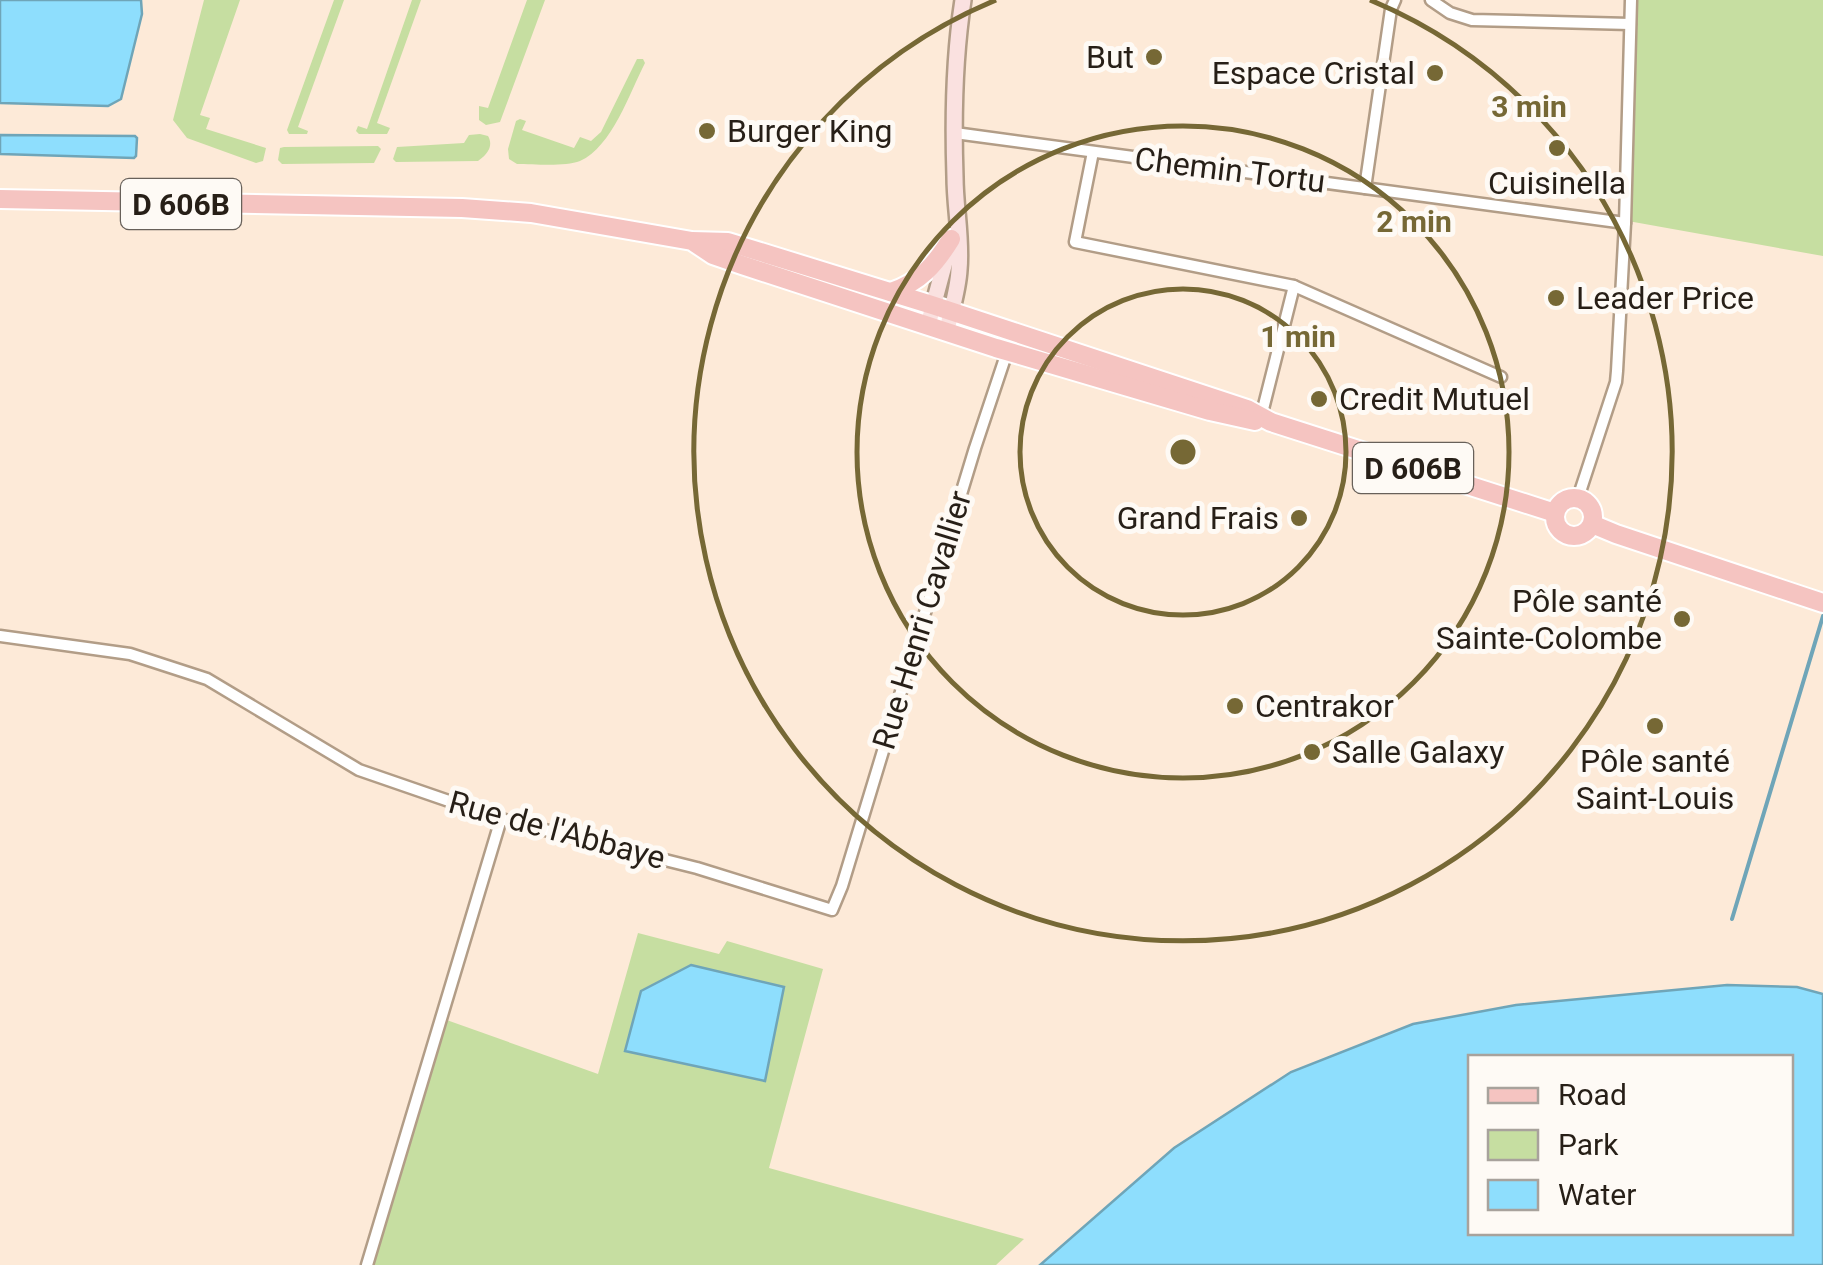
<svg xmlns="http://www.w3.org/2000/svg" width="1823" height="1265" viewBox="0 0 1823 1265" font-family="Roboto,sans-serif">
<style>
.green{fill:#c6dea1}
.water{fill:#8edefd;stroke:#6fa5b8;stroke-width:2.5;fill-rule:evenodd}
.lines{fill:none;stroke-linecap:round;stroke-linejoin:round}
.stream{stroke:#6fa5b8;stroke-width:4}
.street-casing{stroke:#b29d87;stroke-width:15}
.secondary-casing{stroke:#b29d87;stroke-width:20}
.primary-casing{stroke:#fff;stroke-width:22}
.street{stroke:#fff;stroke-width:10}
.secondary{stroke:#fae1e0;stroke-width:15}
.primary{stroke:#f5c4c1;stroke-width:18}
.ring{fill:none;stroke:#766835;stroke-width:5}
.poi-dot{fill:#766835;stroke:#fefaf5;stroke-width:4}
.labels{text-anchor:middle;dominant-baseline:central;stroke-width:10;stroke-linejoin:round;paint-order:stroke}
.shield{fill:#fefaf5;stroke:#68615a;stroke-width:2.5}
.shield-label{font-size:30px;font-weight:bold;fill:#271f17}
.poi-label{font-size:32px;fill:#271f17;stroke:#fefaf5;text-anchor:start}
.street-label{font-size:32px;fill:#271f17;stroke:#fefaf5}
.centre{fill:#766835;stroke:#fefaf5;stroke-width:5}
.ring-label{font-size:30px;text-anchor:middle;font-weight:bold;fill:#766835;stroke:#fefaf5;stroke-width:10;stroke-linejoin:round;paint-order:stroke}
</style>
<rect width="100%" height="100%" fill="#fdead8"/>
<g class="green">
<polygon points="204,0 240,0 200,115 210,118 206,129 266,148 263,161 256,163 187,138 173,120"/>
<polygon points="334,0 344,0 298,127 308,131 307,134 289,134 287,130"/>
<polygon points="412,0 421,0 377,123 390,128 387,134 359,134 356,131 358,126 367,129"/>
<polygon points="527,0 545,0 500,122 486,125 479,120 479,106 488,108"/>
<polygon points="1632,0 1823,0 1823,256 1628,221"/>
<path d="M637,59H643L645,63C630,92 612,147 580,161C565,167 534,164 517,164L509,159L508,149L516,121L520,119L526,121L522,130L574,148L580,137L591,141L601,132Z"/>
<path d="M480,134L488,136C494,146 487,155 478,161L396,162L393,159L397,147L464,143L469,135Z"/>
<polygon points="378,146 381,149 374,163 282,164 278,160 280,148 284,147"/>
<polygon points="638,933 719,954 727,941 823,969 769,1168 1024,1239 996,1265 364,1265 441,1018 598,1074"/>
</g>
<g class="water">
<polygon points="0,0 141,0 142,14 121,99 108,106 0,103"/>
<polygon points="0,135 135,136 137,138 136,156 134,158 0,154"/>
<polygon points="691,965 784,987 765,1081 625,1051 641,991"/>
<path d="M1727,985L1797,987L1823,994V1265H1040L1174,1148L1291,1072L1413,1024L1516,1005ZM1470,1058H1790V1232H1470Z"/>
</g>
<g class="lines">
<polyline class="stream" points="1732,919 1823,616"/>
<g class="street-casing">
<g id="street">
<polyline points="1431,0 1450,13 1472,20 1630,24"/>
<polyline points="955,133 1625,223"/>
<polyline points="1093,152 1075,242 1294,286 1501,377"/>
<polyline points="1365,188 1391,9 1395,0"/>
<polyline points="1260,421 1294,286"/>
<polyline points="1578,498 1616,382 1617,371 1625,223 1631,0"/>
<polyline points="0,636 130,654 207,679 359,770 501,819 697,868 832,910 842,886 975,448 1014,331"/>
<polyline points="367,1265 501,819"/>
</g>
</g>
<g class="secondary-casing">
<g id="secondary">
<polyline points="928,325 949,247"/>
<path d="M947,330C951,311 958,290 959,270C962,239 955,208 955,177C953,118 954,58 963,0"/>
</g>
</g>
<g class="primary-casing">
<g id="primary">
<polyline points="0,199 462,208 531,213 692,241 728,242 932,305 1247,409 1271,422 1555,513"/>
<polyline points="695,243 713,255 742,265 996,348 1210,411 1255,421"/>
<path d="M891,292C920,282 935,265 951,239"/>
<circle cx="1574" cy="517" r="19"/>
<polyline points="1592,524 1616,534 1823,603"/>
</g>
</g>
<use href="#street" class="street"/>
<use href="#secondary" class="secondary"/>
<use href="#primary" class="primary"/>
</g>
<g class="ring">
<circle cx="1183" cy="452" r="163"/>
<circle cx="1183" cy="452" r="326"/>
<path d="M1370 0A489 489 0 1 1 996 0"/>
</g>
<g class="poi-dot">
<circle cx="1154" cy="57" r="10"/>
<circle cx="1435" cy="73" r="10"/>
<circle cx="707" cy="131" r="10"/>
<circle cx="1557" cy="148" r="10"/>
<circle cx="1556" cy="298" r="10"/>
<circle cx="1319" cy="399" r="10"/>
<circle cx="1299" cy="518" r="10"/>
<circle cx="1682" cy="619" r="10"/>
<circle cx="1235" cy="706" r="10"/>
<circle cx="1655" cy="726" r="10"/>
<circle cx="1312" cy="752" r="10"/>
</g>
<g class="labels">
<g class="shield">
<rect x="121" y="179" width="120" height="50" rx="8"/>
<rect x="1353" y="443" width="120" height="50" rx="8"/>
</g>
<g class="shield-label">
<text x="181" y="204">D 606B</text>
<text x="1413" y="468">D 606B</text>
</g>
<g class="poi-label">
<text x="1134" y="57" text-anchor="end">But</text>
<text x="1415" y="73" text-anchor="end">Espace Cristal</text>
<text x="727" y="131">Burger King</text>
<text x="1557" y="183" text-anchor="middle">Cuisinella</text>
<text x="1576" y="298">Leader Price</text>
<text x="1339" y="399">Credit Mutuel</text>
<text x="1279" y="518" text-anchor="end">Grand Frais</text>
<text x="1662" y="601" text-anchor="end">Pôle santé<tspan x="1662" dy="37">Sainte-Colombe</tspan></text>
<text x="1255" y="706">Centrakor</text>
<text x="1332" y="752">Salle Galaxy</text>
<text x="1655" y="761" text-anchor="middle">Pôle santé<tspan x="1655" dy="37">Saint-Louis</tspan></text>
</g>
<g class="street-label">
<text transform="translate(1230 170) rotate(7)">Chemin Tortu</text>
<text transform="translate(922 620) rotate(-73)">Rue Henri Cavallier</text>
<text transform="translate(557 830) rotate(15)">Rue de l'Abbaye</text>
</g>
</g>
<circle cx="1183" cy="452" r="15" class="centre"/>
<g class="ring-label">
<text x="1529" y="117">3 min</text>
<text x="1414" y="232">2 min</text>
<text x="1298" y="347">1 min</text>
</g>
<rect x="1468" y="1055" width="325" height="180" fill="#fefaf5" stroke="#a8a29c" stroke-width="2.5"/>
<rect x="1488" y="1088" width="50" height="15" fill="#f5c4c1" stroke="#a8a29c" stroke-width="2.5"/>
<text x="1558" y="1105" font-size="30" fill="#271f17">Road</text>
<rect x="1488" y="1130" width="50" height="30" fill="#c6dea1" stroke="#a8a29c" stroke-width="2.5"/>
<text x="1558" y="1155" font-size="30" fill="#271f17">Park</text>
<rect x="1488" y="1180" width="50" height="30" fill="#8edefd" stroke="#a8a29c" stroke-width="2.5"/>
<text x="1558" y="1205" font-size="30" fill="#271f17">Water</text>
</svg>
